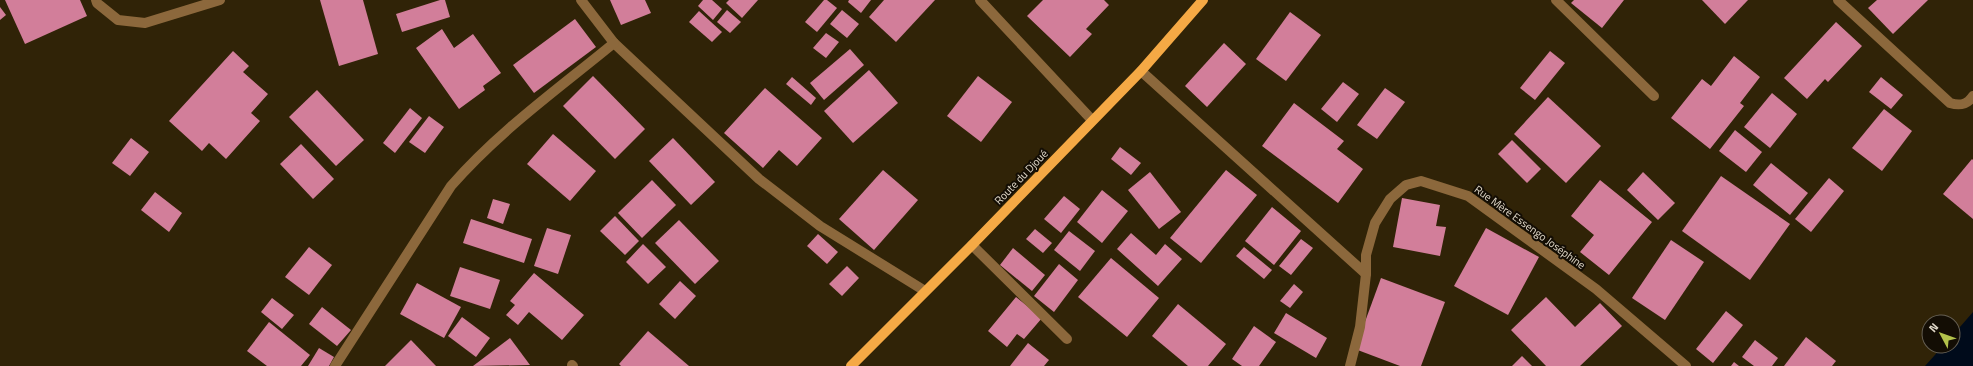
<svg xmlns="http://www.w3.org/2000/svg" width="1973" height="366" viewBox="0 0 1973 366" font-family="'Titillium Web',sans-serif">
<style>
.water{fill:#000b1b}
.building{fill:#d27e9a}
.lines{fill:none;stroke-linecap:round;stroke-linejoin:round}
.minor{stroke:#8c683c;stroke-width:10}
.major{stroke:#f5a945;stroke-width:10}
.labels{text-anchor:middle;dominant-baseline:central;stroke-width:4;stroke-linejoin:round;paint-order:stroke}
.street-label{font-size:11px;fill:#e1d9c9;stroke:#130d04}
</style>
<rect width="100%" height="100%" fill="#302307"/>
<polygon class="water" points="1973,312 1973,366 1925,366 1943,346 1953,346 1953,335"/>
<g class="building">
<polygon points="5,0 80,0 87,16 25,44"/>
<polygon points="320,0 363,0 378,54 339,66"/>
<polygon points="440,0 445,0 450,17 402,32 396,14"/>
<polygon points="610,0 645,0 651,13 621,25"/>
<polygon points="703,0 712,0 722,9 713,20 698,6"/>
<polygon points="729,0 758,0 742,18 726,3"/>
<polygon points="824,0 827,0 837,8 817,32 805,22"/>
<polygon points="849,0 871,0 861,13 848,2"/>
<polygon points="884,0 935,0 896,42 869,17"/>
<polygon points="1043,0 1104,0 1109,5 1086,29 1092,34 1070,57 1027,16"/>
<polygon points="1574,0 1624,0 1602,28 1571,3"/>
<polygon points="1702,0 1748,0 1725,24"/>
<polygon points="1877,0 1928,0 1893,34 1868,8"/>
<polygon points="0,7 6,15 0,20"/>
<polygon points="727,10 741,22 730,33 717,22"/>
<polygon points="842,10 859,24 847,38 830,24"/>
<polygon points="699,11 722,32 712,42 689,22"/>
<polygon points="1290,12 1321,35 1286,81 1256,59"/>
<polygon points="575,19 596,47 534,93 513,65"/>
<polygon points="1836,22 1862,46 1828,82 1825,79 1807,99 1784,78"/>
<polygon points="442,29 454,48 473,34 501,73 483,86 485,90 459,109 416,48"/>
<polygon points="826,33 839,42 826,58 813,48"/>
<polygon points="1224,43 1246,64 1207,107 1185,86"/>
<polygon points="850,49 864,65 824,100 810,83"/>
<polygon points="233,51 249,66 243,72 268,94 251,113 260,121 226,159 209,143 202,151 169,121"/>
<polygon points="1550,51 1565,63 1535,100 1520,88"/>
<polygon points="1734,56 1760,77 1740,103 1744,106 1710,149 1671,118 1702,79 1711,86"/>
<polygon points="869,70 898,103 853,143 824,111"/>
<polygon points="593,76 645,129 615,159 563,106"/>
<polygon points="978,76 1012,102 981,142 947,116"/>
<polygon points="792,77 816,98 811,105 786,84"/>
<polygon points="1881,77 1903,95 1891,109 1869,92"/>
<polygon points="1343,82 1359,94 1337,122 1321,109"/>
<polygon points="765,88 822,138 797,166 779,150 763,168 724,133"/>
<polygon points="1385,88 1405,102 1377,139 1357,125"/>
<polygon points="317,90 364,140 336,166 289,117"/>
<polygon points="1772,93 1797,114 1770,148 1744,127"/>
<polygon points="1548,97 1601,146 1566,183 1514,134"/>
<polygon points="1294,103 1344,141 1337,149 1363,169 1338,203 1262,146"/>
<polygon points="410,108 422,118 395,153 383,143"/>
<polygon points="1884,109 1912,131 1882,171 1852,148"/>
<polygon points="429,116 444,127 425,153 409,142"/>
<polygon points="1735,130 1762,152 1746,172 1719,151"/>
<polygon points="553,134 596,171 570,201 527,164"/>
<polygon points="131,138 149,152 130,176 112,163"/>
<polygon points="673,138 715,182 691,205 649,161"/>
<polygon points="1512,140 1541,169 1527,183 1498,154"/>
<polygon points="301,144 334,179 313,199 280,164"/>
<polygon points="1120,147 1141,163 1131,175 1111,159"/>
<polygon points="1972,159 1973,160 1973,219 1943,194"/>
<polygon points="1771,163 1808,193 1790,215 1753,185"/>
<polygon points="883,170 918,200 874,250 839,219"/>
<polygon points="1226,170 1257,195 1201,263 1170,238"/>
<polygon points="1150,172 1181,212 1159,229 1128,190"/>
<polygon points="1643,172 1675,203 1658,220 1627,190"/>
<polygon points="1721,176 1790,224 1750,280 1682,231"/>
<polygon points="1829,178 1844,191 1811,232 1795,219"/>
<polygon points="652,180 676,205 642,238 618,213"/>
<polygon points="1600,180 1652,222 1609,275 1580,252 1594,235 1571,216"/>
<polygon points="1102,190 1128,211 1102,243 1077,222"/>
<polygon points="155,192 182,213 169,232 141,210"/>
<polygon points="1064,196 1080,209 1061,233 1044,219"/>
<polygon points="1402,198 1440,205 1436,226 1446,227 1440,256 1393,247"/>
<polygon points="493,199 510,204 503,224 487,218"/>
<polygon points="1272,207 1301,231 1274,265 1245,241"/>
<polygon points="615,216 639,241 625,255 600,231"/>
<polygon points="471,219 532,239 524,263 463,243"/>
<polygon points="679,220 719,261 695,284 655,243"/>
<polygon points="547,228 571,235 558,274 534,266"/>
<polygon points="1486,228 1539,257 1508,315 1454,286"/>
<polygon points="1035,229 1052,243 1043,253 1026,239"/>
<polygon points="1069,231 1095,251 1080,271 1054,250"/>
<polygon points="1131,233 1156,255 1165,244 1182,259 1158,286 1117,249"/>
<polygon points="818,234 838,252 827,264 807,246"/>
<polygon points="1301,239 1313,248 1291,275 1279,266"/>
<polygon points="1671,240 1704,262 1665,320 1632,298"/>
<polygon points="643,244 666,267 648,284 626,262"/>
<polygon points="309,247 332,265 309,295 285,277"/>
<polygon points="1244,247 1272,270 1264,279 1236,256"/>
<polygon points="1013,248 1045,275 1032,291 1000,265"/>
<polygon points="1111,258 1159,298 1127,337 1078,297"/>
<polygon points="1059,264 1078,280 1054,312 1034,296"/>
<polygon points="847,266 859,278 842,296 829,284"/>
<polygon points="460,267 500,280 490,309 450,296"/>
<polygon points="534,273 584,315 562,340 529,312 518,325 506,315 515,305 510,301"/>
<polygon points="1381,278 1445,302 1421,366 1400,366 1355,349"/>
<polygon points="680,281 696,296 675,319 659,304"/>
<polygon points="417,283 461,307 444,338 400,314"/>
<polygon points="1294,284 1303,292 1290,308 1280,301"/>
<polygon points="1016,297 1042,318 1024,339 1017,334 1007,347 988,331"/>
<polygon points="1546,297 1575,327 1600,303 1622,326 1580,366 1546,366 1511,330"/>
<polygon points="272,298 294,315 282,329 261,312"/>
<polygon points="1178,304 1226,344 1208,366 1188,366 1152,336"/>
<polygon points="322,307 351,330 337,346 309,324"/>
<polygon points="1726,311 1743,325 1713,363 1696,349"/>
<polygon points="1286,313 1327,338 1316,358 1274,333"/>
<polygon points="462,317 490,338 476,357 448,336"/>
<polygon points="269,322 310,355 301,366 267,366 247,351"/>
<polygon points="1254,326 1276,342 1259,366 1242,366 1232,359"/>
<polygon points="648,331 689,366 621,366 619,364"/>
<polygon points="1806,337 1836,361 1832,366 1784,366"/>
<polygon points="510,338 530,365 473,366"/>
<polygon points="411,340 436,366 385,366"/>
<polygon points="1755,340 1778,358 1772,366 1754,366 1742,357"/>
<polygon points="1028,343 1049,360 1044,366 1010,366"/>
<polygon points="319,348 334,357 329,366 308,366"/>
<polygon points="1522,356 1532,366 1512,366"/>
<polygon points="1734,362 1739,366 1731,366"/>
</g>
<g class="lines">
<g class="minor">
<polyline points="96,0 97,3 118,20 145,23 220,0"/>
<polyline points="581,0 614,43 759,179 820,226 925,291"/>
<polyline points="980,0 1092,120"/>
<polyline points="1556,0 1654,96"/>
<path d="M1838,0L1950,103C1960,106 1967,105 1973,96"/>
<polyline points="1141,71 1366,274"/>
<polyline points="972,245 1067,339"/>
<polyline points="572,365 573,366"/>
<path d="M335,366L451,186C499,131 558,89 614,43"/>
<polyline points="1350,366 1360,327 1366,274 1366,255 1375,223 1390,199 1406,185 1421,181 1468,196 1596,289 1686,366"/>
</g>
<polyline class="major" points="851,366 972,245 1141,71 1203,0"/>
</g>
<g class="labels">
<g class="street-label">
<text transform="translate(1021 177) rotate(-46)">Route du Djoué</text>
<text transform="translate(1530 227) rotate(36)">Rue Mère Essengo Joséphine</text>
</g>
</g>
<g transform="translate(1941 334) rotate(311)"><circle r="19" fill="#130d04" stroke="#655f53"/>
<path d="M0-3L7 15L0 10L-7 15Z" fill="#b3c24b"/>
<text y="-6" font-size="11" font-weight="bold" text-anchor="middle" fill="#e1d9c9">N</text>
</g>
</svg>
